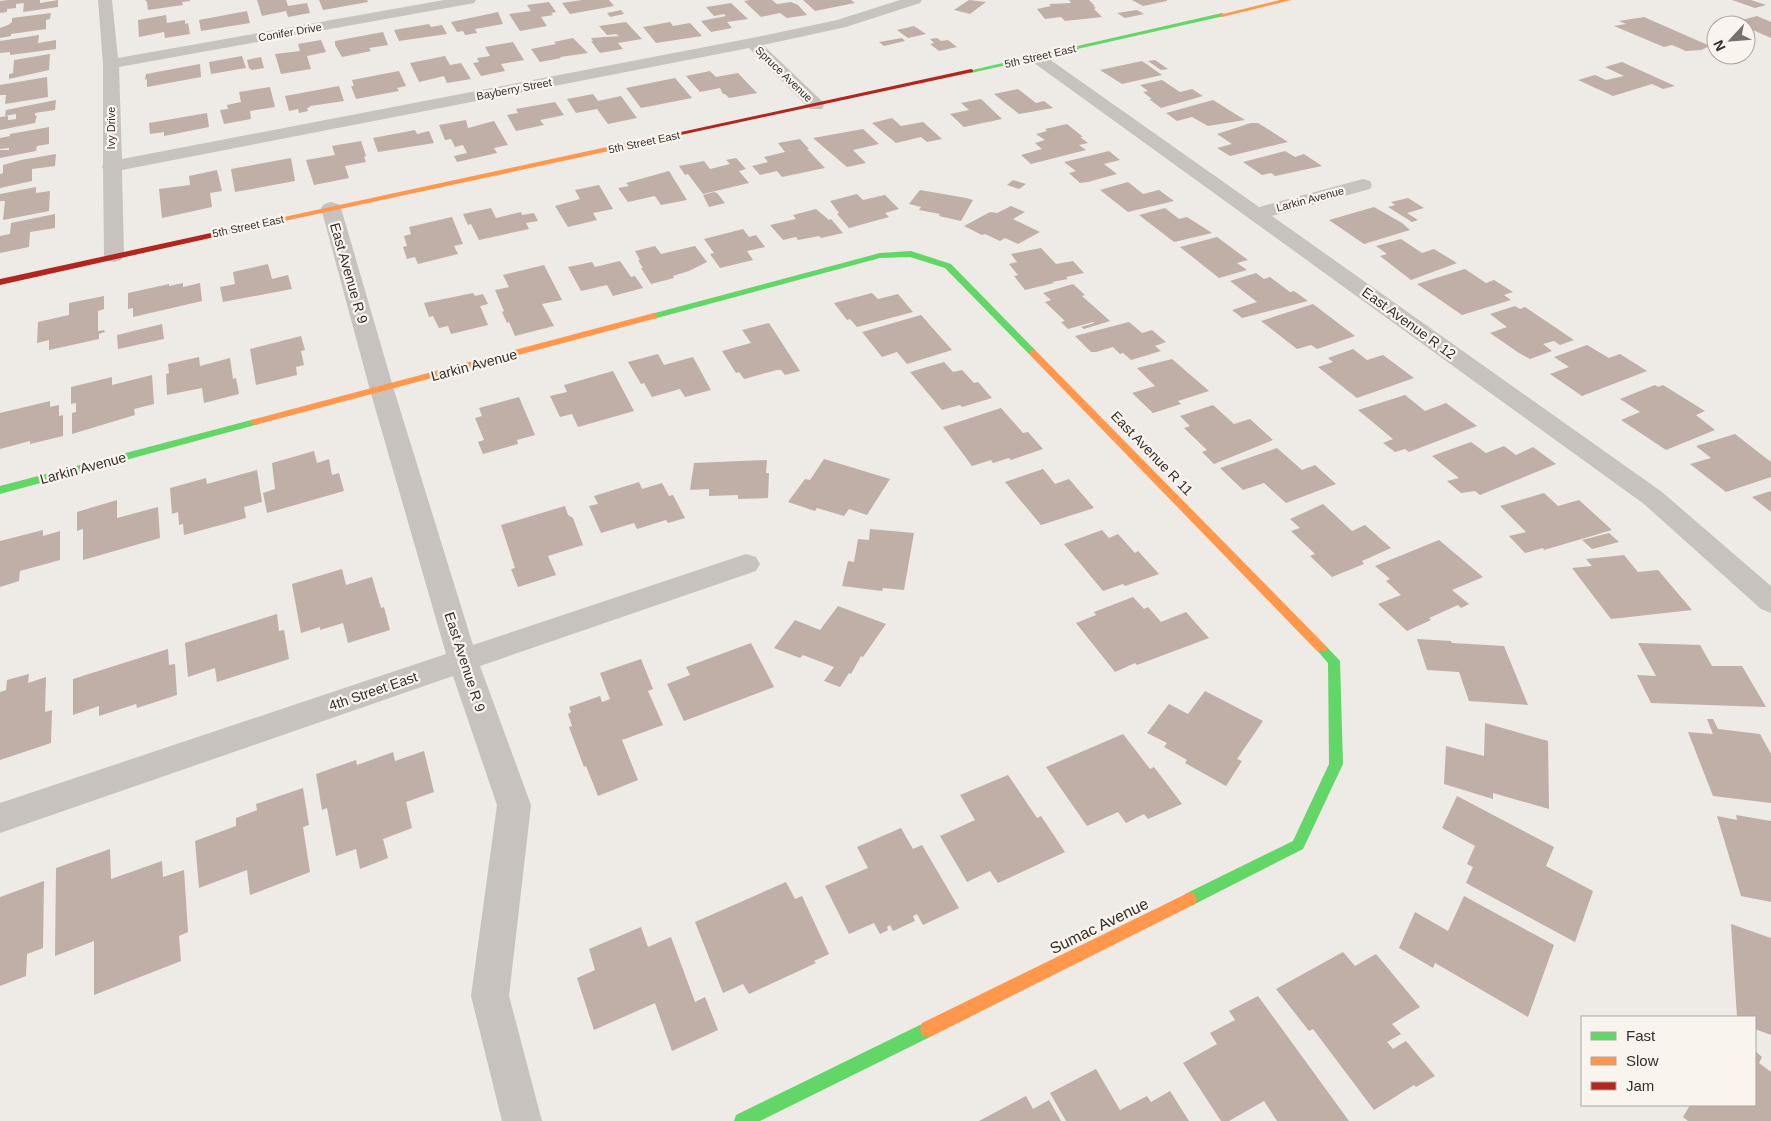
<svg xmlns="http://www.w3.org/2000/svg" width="1771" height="1121" viewBox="0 0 1771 1121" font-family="Helvetica,sans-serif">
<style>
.building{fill:#c0afa7}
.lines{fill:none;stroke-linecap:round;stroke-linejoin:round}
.street{fill:#c7c2bd;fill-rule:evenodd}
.fast{fill:#63d668;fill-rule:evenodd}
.slow{fill:#ff974d;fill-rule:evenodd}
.jam{fill:#b3261e;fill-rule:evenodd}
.labels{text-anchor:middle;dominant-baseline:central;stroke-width:4.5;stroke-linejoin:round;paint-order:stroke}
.far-street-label{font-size:11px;fill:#382f2b;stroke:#f9f4ed}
.street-label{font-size:14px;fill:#382f2b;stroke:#f9f4ed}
.near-street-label{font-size:16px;fill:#382f2b;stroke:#f9f4ed}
</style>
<rect width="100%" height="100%" fill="#eeeae5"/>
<g class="building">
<polygon points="8,0 40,0 40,3 58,0 58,7 23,12 24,3 16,4 16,8 7,9 7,12 0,13 0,1"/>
<polygon points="145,0 190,0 190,1 182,2 183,5 148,10 147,2"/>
<polygon points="257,0 286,0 288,6 307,3 310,13 288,17 286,11 262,16"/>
<polygon points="319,0 367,0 368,2 323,10"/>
<polygon points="582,0 609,0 614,6 570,14 562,3"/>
<polygon points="750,0 772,0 777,4 791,2 798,5 807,15 787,18 780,13 761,17 744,1"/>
<polygon points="803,0 851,0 855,3 815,11"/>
<polygon points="969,0 986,2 970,14 954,10"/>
<polygon points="1069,0 1089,0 1095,6 1093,6 1096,8 1094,9 1102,17 1065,21 1061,17 1045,19 1037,9 1051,6 1049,4 1071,3"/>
<polygon points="1132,0 1167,0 1167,1 1143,6"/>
<polygon points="1732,0 1751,0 1766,5 1755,8"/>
<polygon points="549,2 556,12 551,13 553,15 541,17 547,26 520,31 509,14 531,11 527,5"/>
<polygon points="731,3 748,19 727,22 732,28 711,32 701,21 726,16 724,14 714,16 706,7"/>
<polygon points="621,10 624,14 610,17 607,13"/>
<polygon points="1137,10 1144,14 1125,18 1117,13"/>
<polygon points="247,11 250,23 201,31 199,20"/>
<polygon points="498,12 503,24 475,29 477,33 465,35 463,31 457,32 451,22"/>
<polygon points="51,13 50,19 46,20 46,29 11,34 11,36 0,38 0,28 8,25 12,22 12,18"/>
<polygon points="166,15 167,23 185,20 185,24 188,23 190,34 165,38 164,32 139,37 138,20"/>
<polygon points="1757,16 1771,22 1771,38 1746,27 1746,25 1735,22"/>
<polygon points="1644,17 1710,46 1701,50 1686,51 1672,45 1664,47 1614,26 1626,24 1619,21"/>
<polygon points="626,22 642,39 618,43 623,49 600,53 591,41 593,41 591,38 619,36 616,34 607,35 599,26"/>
<polygon points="670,22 673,26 690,23 702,36 656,43 643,27"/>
<polygon points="429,24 431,27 442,25 447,34 399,41 394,30"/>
<polygon points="914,26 926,34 908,38 897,30"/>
<polygon points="383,32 388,45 369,48 371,51 342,57 335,45 335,41"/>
<polygon points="39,35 38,43 56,40 56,49 10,55 10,52 0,53 0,41"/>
<polygon points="573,38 588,53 560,57 561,58 540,62 531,49 556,44 554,42"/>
<polygon points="902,38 905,41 884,46 879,42"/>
<polygon points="937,38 941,41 948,40 957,47 939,51 930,44 934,43 930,39"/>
<polygon points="321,40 326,52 307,56 311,69 281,74 275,54 300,51 298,44"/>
<polygon points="513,42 524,60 501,64 505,71 481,76 473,63 479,62 477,58 490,56 485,47"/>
<polygon points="50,54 49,70 9,79 9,74 13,73 14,60"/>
<polygon points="1716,55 1732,55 1746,60 1735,63"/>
<polygon points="242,56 246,68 211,74 209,62"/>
<polygon points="445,56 450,65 461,63 471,79 447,83 444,76 419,82 410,63"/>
<polygon points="261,57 264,68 252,70 249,68 247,60"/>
<polygon points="1155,60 1168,69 1161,70 1148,61"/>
<polygon points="1142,61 1162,75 1122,84 1100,70"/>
<polygon points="1622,62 1675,86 1663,89 1652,84 1613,96 1578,80 1595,75 1606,80 1624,76 1605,67"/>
<polygon points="200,64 201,77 147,87 147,79 145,80 146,74"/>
<polygon points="399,71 406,86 397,88 399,91 356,99 351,86 354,86 352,80"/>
<polygon points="710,71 716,77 738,73 757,93 729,98 725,94 723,94 720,88 700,92 686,76"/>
<polygon points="47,77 48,97 5,104 6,95 0,95 0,85"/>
<polygon points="675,78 692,98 641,108 626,88"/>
<polygon points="1162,80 1180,92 1192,89 1203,96 1161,108 1149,99 1152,99 1143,92 1148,91 1140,85"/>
<polygon points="339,86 344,101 310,106 310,107 307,108 308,111 299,113 298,109 289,111 288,107 285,96"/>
<polygon points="270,87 275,107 250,111 251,119 224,124 220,110 228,109 227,105 241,102 239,92"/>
<polygon points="1018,89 1036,103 1044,101 1053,108 1019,114 994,94"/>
<polygon points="593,94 598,101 621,96 637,118 608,124 597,109 576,113 567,99"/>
<polygon points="981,99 1002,119 964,127 950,114 969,110 961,103"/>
<polygon points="56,100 55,110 35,113 35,116 37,115 35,123 0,130 0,117 8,116 8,120 16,119 16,114 5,116 6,110"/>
<polygon points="1213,100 1245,120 1208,126 1192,117 1177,121 1166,113"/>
<polygon points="555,102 564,115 540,120 544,125 516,131 507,115 518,113 516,109"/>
<polygon points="207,113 209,127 164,136 164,132 150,134 149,123"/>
<polygon points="892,118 901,126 923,122 942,139 927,142 921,137 896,143 872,123"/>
<polygon points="466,120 468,128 494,121 508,145 494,148 497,153 457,162 454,156 467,153 463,145 455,147 451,139 445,140 439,125"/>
<polygon points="1251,123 1258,123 1288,142 1230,156 1217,148 1232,144 1217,134"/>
<polygon points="1067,124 1083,137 1080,137 1088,143 1079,145 1086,150 1031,164 1021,155 1042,149 1035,143 1045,140 1036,134 1047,131 1045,129"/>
<polygon points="49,127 49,144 37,146 36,151 0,158 0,150 9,150 9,148 0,149 0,138 10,136 10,134"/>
<polygon points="863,129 879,144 853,150 866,163 847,167 813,138"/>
<polygon points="415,130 417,134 429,131 434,143 378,152 373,138"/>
<polygon points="800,139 809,149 807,149 825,168 782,177 777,171 760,175 752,166 768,162 764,157 785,152 778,143"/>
<polygon points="361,141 366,156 364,157 366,162 345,166 349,178 314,185 306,160 335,155 332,146"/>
<polygon points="1109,151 1120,160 1104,164 1117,174 1088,182 1080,183 1069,173 1076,171 1064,162"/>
<polygon points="1285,151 1295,157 1304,154 1322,166 1275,176 1271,173 1262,175 1243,162"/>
<polygon points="56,154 55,166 32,169 32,181 0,188 0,174 3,173 3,165 21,160"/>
<polygon points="291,158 295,181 235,192 231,169"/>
<polygon points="736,158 746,169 739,171 749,183 703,194 688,174 685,175 679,166 704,161 710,169 730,164 726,160"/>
<polygon points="217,170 222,191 210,193 212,207 162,218 159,189 190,185 189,176"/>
<polygon points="669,171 687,200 661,205 655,196 628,202 618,188 629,186 626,183"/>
<polygon points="1013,180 1026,184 1019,189 1007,185"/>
<polygon points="1128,182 1143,194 1159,190 1174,201 1128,212 1100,190"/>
<polygon points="599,185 613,209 593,213 597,220 568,227 555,206 580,199 575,190"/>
<polygon points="36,187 36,193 50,191 49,211 3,220 5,201 0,201 0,194"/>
<polygon points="920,190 966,198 973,200 961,221 939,216 940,214 919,210 921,207 909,204"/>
<polygon points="714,192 717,193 725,203 709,207 703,195"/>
<polygon points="857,194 863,200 885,195 899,209 885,213 889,217 849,228 837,214 839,213 830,201"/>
<polygon points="1408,198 1424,208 1407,213 1418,220 1412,222 1388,207 1395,205 1391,202"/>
<polygon points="1011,206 1025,212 1013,219 1040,232 1018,244 1005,238 1000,241 985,234 982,235 964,226 990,212 997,213"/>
<polygon points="1374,207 1402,223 1410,230 1364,244 1329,220"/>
<polygon points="491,208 496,218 521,212 522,215 534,213 538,221 526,223 529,229 479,240 471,224 468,225 463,214"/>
<polygon points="1165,208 1179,219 1187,217 1212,233 1174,242 1139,215"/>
<polygon points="816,209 829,220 831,219 843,233 821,238 819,236 798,240 796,237 783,240 770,225 796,219 793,215"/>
<polygon points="55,214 55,228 30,232 29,247 0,253 0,236 10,234 11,223"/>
<polygon points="452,217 463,244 454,246 458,254 418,264 415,257 407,259 403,247 407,246 404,236 411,234 409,227"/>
<polygon points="743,229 749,237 756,235 765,247 747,251 753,260 720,268 710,254 714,253 704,239"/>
<polygon points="1217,237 1248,260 1237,263 1247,270 1219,278 1180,247"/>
<polygon points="1401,239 1422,253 1434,249 1457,263 1411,280 1380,256 1387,254 1376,246"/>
<polygon points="655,246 661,254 695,246 707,262 689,271 673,276 674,278 651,284 641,268 643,268 638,260 640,260 635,251"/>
<polygon points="1041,248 1056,264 1073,261 1084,273 1066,277 1068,279 1052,282 1054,283 1025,290 1014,276 1018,275 1009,264 1017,262 1011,254"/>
<polygon points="620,261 631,277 635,276 643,288 613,296 607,285 581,291 568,267 592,262 595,267"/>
<polygon points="268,264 272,279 288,275 292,289 223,302 220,287 235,284 233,272"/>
<polygon points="544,265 562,300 542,304 554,326 515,336 509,322 507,323 502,312 504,311 495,290 509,287 503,275"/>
<polygon points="1465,269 1486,283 1494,280 1513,292 1504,295 1511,300 1462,315 1417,284"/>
<polygon points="1256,273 1264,279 1270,277 1290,292 1294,291 1308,301 1242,318 1232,310 1257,302 1230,281"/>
<polygon points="183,283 183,287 200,283 202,301 133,317 133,308 128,309 128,293 169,284 169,286"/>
<polygon points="1073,284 1085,295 1082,296 1110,321 1084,329 1081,327 1094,323 1093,322 1068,329 1061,322 1065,321 1045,302 1051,300 1043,293"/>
<polygon points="473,293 475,296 483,294 488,304 480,306 488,325 451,334 448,326 439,328 433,316 429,317 424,303"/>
<polygon points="872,293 878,299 898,294 913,312 857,327 850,319 847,320 834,303"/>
<polygon points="104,296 104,309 98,311 98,331 104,330 105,332 99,334 99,339 49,350 49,340 37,343 38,322 69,315 69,303"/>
<polygon points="1313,304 1355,336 1317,349 1311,345 1297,349 1261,321"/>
<polygon points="1515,306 1520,309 1525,307 1574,340 1560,345 1554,341 1543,344 1552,351 1530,359 1519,353 1490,333 1507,327 1490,314"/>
<polygon points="921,315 952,350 907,364 897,352 882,357 862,332"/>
<polygon points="1129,322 1142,333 1152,330 1166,342 1155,346 1161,351 1131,360 1123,353 1120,354 1113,347 1096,352 1091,352 1075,336"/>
<polygon points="769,323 800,371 785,375 781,370 777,370 744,379 739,372 736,373 722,351 751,343 742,330"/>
<polygon points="162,324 164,339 118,349 117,335"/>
<polygon points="301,336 305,350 301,351 304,365 296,367 297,375 256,385 250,349"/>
<polygon points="1587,345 1609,358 1620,354 1647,371 1582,396 1550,374 1569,367 1554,357"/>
<polygon points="1353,349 1367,360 1383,355 1414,378 1357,398 1318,367 1333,362 1328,358"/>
<polygon points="658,354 664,365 693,357 711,390 685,397 680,389 652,397 644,383 641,384 628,362"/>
<polygon points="199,357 200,366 230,358 233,379 236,378 239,394 204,403 202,388 167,395 166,374 169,373 168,364"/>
<polygon points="1172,359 1209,391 1178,401 1181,404 1153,413 1132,393 1155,386 1137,368"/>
<polygon points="944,362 953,372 962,370 974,383 978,382 992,398 962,407 960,405 942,410 910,372"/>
<polygon points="613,371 634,411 578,427 572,414 560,417 550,396 567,392 564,385"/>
<polygon points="152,375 154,404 134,409 135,415 72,434 72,413 76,412 76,403 71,404 71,387 112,377 112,385"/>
<polygon points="1655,385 1658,387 1663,385 1705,411 1696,415 1715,430 1666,450 1621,420 1640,412 1620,399"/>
<polygon points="1405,395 1425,411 1446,403 1477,426 1409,452 1405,449 1395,452 1383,443 1393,439 1358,410"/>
<polygon points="519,397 535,435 517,440 518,444 483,454 478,442 484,440 475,418 482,416 479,408"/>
<polygon points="50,401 50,407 59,405 59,416 63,415 63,436 30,444 30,441 0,449 0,413"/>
<polygon points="1213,405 1234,424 1250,419 1273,440 1214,464 1202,452 1207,450 1184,428 1190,426 1180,416"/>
<polygon points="1001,408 1023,433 1028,432 1043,449 1011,460 1009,458 993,463 991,460 972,466 943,427"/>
<polygon points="1735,434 1771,462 1771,477 1726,492 1690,464 1711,458 1696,446"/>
<polygon points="1471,442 1486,453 1504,446 1516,455 1533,447 1556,464 1480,495 1475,491 1461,493 1447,481 1459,478 1432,456"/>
<polygon points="1277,448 1302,470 1315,465 1336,484 1286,503 1264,483 1243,490 1220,468"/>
<polygon points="314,451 317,463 329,459 332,475 339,473 344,491 267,513 263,493 275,489 272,463"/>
<polygon points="824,459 890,479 867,515 849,509 844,516 817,508 815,511 788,502 805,479 810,480"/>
<polygon points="767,460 766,473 769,473 768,498 738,499 738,495 709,496 709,489 690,490 694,463"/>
<polygon points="1043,469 1055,484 1069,479 1094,508 1041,525 1005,482"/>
<polygon points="257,470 262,502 244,507 246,518 184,535 183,524 179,525 178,512 172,514 170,488 206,478 207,484"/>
<polygon points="639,482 642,489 662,483 669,496 673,495 685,518 668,523 666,520 637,529 634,523 601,533 589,506 598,504 594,496"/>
<polygon points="1771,491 1771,512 1752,497"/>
<polygon points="1544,493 1558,506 1579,500 1612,530 1544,550 1543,548 1525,553 1509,536 1526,532 1500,506"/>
<polygon points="117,500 117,518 158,507 160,538 83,560 83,529 77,531 77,512"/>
<polygon points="1323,504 1352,531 1365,525 1391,548 1362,561 1364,564 1332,577 1310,556 1315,554 1291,531 1300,528 1290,519"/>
<polygon points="565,506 568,515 573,518 583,545 548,556 556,575 518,587 511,569 515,568 501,525"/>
<polygon points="870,529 914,533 904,590 883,588 882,591 842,586 848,561 854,562 858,539 869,540"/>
<polygon points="43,530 43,536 60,531 60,560 20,571 19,581 0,587 0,541"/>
<polygon points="1102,530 1109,538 1118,534 1135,553 1138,551 1159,574 1125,586 1123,584 1103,591 1064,544"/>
<polygon points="1609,533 1619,542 1592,549 1582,540"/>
<polygon points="1439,540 1483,577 1452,590 1469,604 1461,608 1458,605 1429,618 1431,620 1407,631 1378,604 1401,595 1386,581 1390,579 1375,566"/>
<polygon points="1624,555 1638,572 1658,570 1692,610 1611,619 1572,568 1592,566 1586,559"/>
<polygon points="342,569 346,585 372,577 381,608 384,607 390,630 348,643 343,623 320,630 320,627 301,633 292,584"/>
<polygon points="1133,597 1144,609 1148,607 1161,622 1186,612 1209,638 1137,665 1135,663 1115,672 1076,623 1096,615 1094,612"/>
<polygon points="838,606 886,624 863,657 861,656 851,674 849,673 840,687 824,681 834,667 803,655 800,658 774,648 795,620 820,630"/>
<polygon points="277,614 279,631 284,630 289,659 217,682 215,668 188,677 185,643"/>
<polygon points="1417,639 1451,641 1452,643 1504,646 1528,705 1469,701 1459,672 1427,670"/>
<polygon points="751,643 774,687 684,721 667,684 690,675 686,667"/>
<polygon points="1638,643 1700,645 1712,666 1742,666 1766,707 1651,703 1637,675 1656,676"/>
<polygon points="168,649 169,665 175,664 177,695 137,708 136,704 99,716 99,706 73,715 73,679"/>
<polygon points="641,659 653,689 648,691 663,725 622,740 638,780 598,796 586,766 584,767 569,727 572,726 568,714 571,712 569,707 600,696 602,702 610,699 600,673"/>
<polygon points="29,674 28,683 46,677 45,712 52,710 51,743 0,760 0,692 6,690 7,680"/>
<polygon points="1205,691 1263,721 1237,759 1242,761 1226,786 1185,763 1187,760 1164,747 1167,743 1147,733 1169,704 1188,714"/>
<polygon points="1707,719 1713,719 1718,729 1760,734 1771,754 1771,803 1713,796 1688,732 1713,734"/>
<polygon points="1485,723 1548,741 1549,809 1493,793 1493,799 1444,784 1446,746 1484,756"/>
<polygon points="1123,734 1150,769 1154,767 1182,804 1148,819 1144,814 1126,823 1118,812 1087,826 1046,767"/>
<polygon points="424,751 434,792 406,802 412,828 383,839 388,858 360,869 356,849 336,856 327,808 322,810 316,774 356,760 357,765 393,752 395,761"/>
<polygon points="1008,775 1037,818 1041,816 1065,852 998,883 990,871 967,882 940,836 975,820 960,795"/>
<polygon points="303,788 309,825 303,827 310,872 250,895 247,870 199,888 195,841 236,826 236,818 257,810 256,804"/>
<polygon points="1457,796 1554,847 1546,866 1593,891 1575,942 1466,883 1473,867 1467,864 1475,846 1442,828"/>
<polygon points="1736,815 1771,821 1771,902 1741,896 1717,816 1737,820"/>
<polygon points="901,828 913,849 922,845 959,908 923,925 917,914 913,916 915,921 893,931 890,925 887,927 888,930 880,934 874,923 849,934 825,886 868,868 857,847"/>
<polygon points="110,849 111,879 162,861 163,877 184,870 188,932 179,936 181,961 94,995 94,941 55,956 56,868"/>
<polygon points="44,881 43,948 27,954 26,976 0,986 0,897"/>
<polygon points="786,882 795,899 802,896 829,954 814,961 816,963 749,994 743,984 723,993 695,922"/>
<polygon points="1464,896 1554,945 1528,1017 1435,963 1433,968 1399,948 1415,912 1448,931"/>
<polygon points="1731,924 1771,938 1771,1035 1755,1029 1755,1017 1737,1017"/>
<polygon points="641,927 648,947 671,937 695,1002 705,997 718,1030 672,1051 655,1003 594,1030 577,978 595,970 589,949"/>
<polygon points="1343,952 1355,966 1376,954 1420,1007 1392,1024 1401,1034 1387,1042 1393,1049 1406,1041 1435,1076 1416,1087 1414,1085 1374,1110 1313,1029 1309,1031 1276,989"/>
<polygon points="1258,996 1349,1121 1277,1121 1264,1101 1229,1121 1221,1121 1183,1063 1217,1044 1210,1033 1235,1020 1229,1011"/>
<polygon points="1755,1051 1762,1057 1759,1063 1771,1072 1771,1121 1688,1121 1683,1117 1690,1105 1755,1105"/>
<polygon points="1096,1069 1120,1110 1147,1096 1151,1102 1170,1091 1189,1121 1066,1121 1050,1093"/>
<polygon points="1026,1096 1033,1109 1049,1100 1061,1121 979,1121"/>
</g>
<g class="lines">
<g class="street">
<polygon points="98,0 112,0 118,58 444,0 476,0 474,3 469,4 119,67 122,159 752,38 837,20 900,0 922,0 920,3 846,27 763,45 822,101 824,105 822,109 810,109 749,48 122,170 124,256 121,260 114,262 107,260 104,256 103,169 102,167 103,165 103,64"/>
<polygon points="1036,52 1042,54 1259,207 1363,179 1370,181 1372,185 1370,189 1272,216 1662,492 1771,586 1771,613 1761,609 1644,504 1030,60 1028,57 1030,54"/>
<polygon points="331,202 338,204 341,208 394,390 473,645 746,554 756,557 760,564 756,571 480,666 531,805 509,996 542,1121 502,1121 471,996 497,805 453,676 0,833 0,803 446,654 370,390 321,208 324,204"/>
</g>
<g class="fast">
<polygon points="1222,13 1224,14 1224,16 971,73 968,71"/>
<polygon points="911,251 951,264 1036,351 1036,355 1030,355 945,268 910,257 880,258 657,318 654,319 650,316 651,314 880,253"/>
<polygon points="255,419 260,422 259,424 0,494 0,486"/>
<polygon points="1321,643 1325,645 1340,661 1343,764 1303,849 1195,904 1190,906 1185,904 1183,899 1185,894 1293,841 1329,764 1328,663 1315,648 1317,645"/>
<polygon points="928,1021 934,1023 936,1029 934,1035 760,1121 734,1121 736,1115"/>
</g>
<g class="slow">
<polygon points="1280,0 1291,0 1222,17 1219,15"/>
<polygon points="662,135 666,137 665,139 252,228 248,226 252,224"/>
<polygon points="654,313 658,316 657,318 255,425 250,422 251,420"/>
<polygon points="1033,350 1036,351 1325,645 1327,648 1325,651 1317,651 1030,355 1030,351"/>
<polygon points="1190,892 1195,894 1197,899 1195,904 934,1035 928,1037 922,1035 920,1029 922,1023"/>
</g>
<g class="jam">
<polygon points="971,69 973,70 973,72 662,139 658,137"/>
<polygon points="252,224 256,226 255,228 0,285 0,279"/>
</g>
</g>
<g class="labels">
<g class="far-street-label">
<text transform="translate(290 32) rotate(-10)">Conifer Drive</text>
<text transform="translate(1040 56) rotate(-13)">5th Street East</text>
<text transform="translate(784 74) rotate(44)">Spruce Avenue</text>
<text transform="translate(514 89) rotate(-11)">Bayberry Street</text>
<text transform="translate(111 128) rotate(-90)">Ivy Drive</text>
<text transform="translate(644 142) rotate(-12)">5th Street East</text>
<text transform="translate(1310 199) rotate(-15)">Larkin Avenue</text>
<text transform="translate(248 226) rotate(-12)">5th Street East</text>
</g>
<g class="street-label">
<text transform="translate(349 273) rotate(74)">East Avenue R 9</text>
<text transform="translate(1409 323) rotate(36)">East Avenue R 12</text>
<text transform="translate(474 365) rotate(-15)">Larkin Avenue</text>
<text transform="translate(1152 453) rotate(46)">East Avenue R 11</text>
<text transform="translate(83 468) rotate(-15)">Larkin Avenue</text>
<text transform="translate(465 662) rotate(72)">East Avenue R 9</text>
<text transform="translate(373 691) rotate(-19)">4th Street East</text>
</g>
<g class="near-street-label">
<text transform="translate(1099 926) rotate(-26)">Sumac Avenue</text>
</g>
</g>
<rect x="1581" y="1016" width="175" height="90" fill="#f9f4ed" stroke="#aca59f"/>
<rect x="1591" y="1032" width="25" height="8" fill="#63d668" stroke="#aca59f"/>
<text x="1626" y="1041" font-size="15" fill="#382f2b">Fast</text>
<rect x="1591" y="1057" width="25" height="8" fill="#ff974d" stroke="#aca59f"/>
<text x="1626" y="1066" font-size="15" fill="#382f2b">Slow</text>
<rect x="1591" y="1082" width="25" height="8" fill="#b3261e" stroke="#aca59f"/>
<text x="1626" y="1091" font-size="15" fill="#382f2b">Jam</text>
<g transform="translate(1731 40) rotate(244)"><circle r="24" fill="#f9f4ed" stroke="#aca59f"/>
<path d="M0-4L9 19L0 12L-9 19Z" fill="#78706c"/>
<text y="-8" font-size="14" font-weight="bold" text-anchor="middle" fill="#382f2b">N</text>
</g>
</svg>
